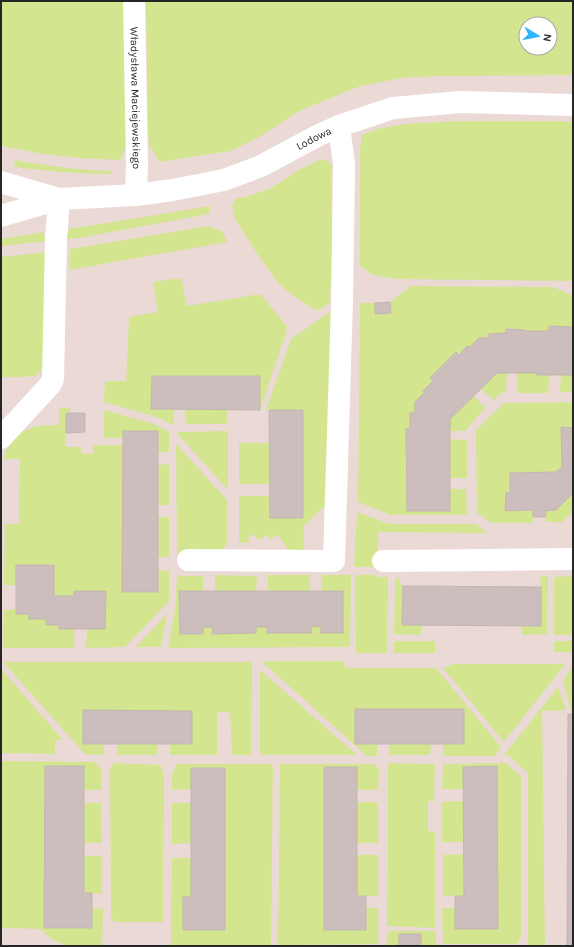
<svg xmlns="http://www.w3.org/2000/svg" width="574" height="947" viewBox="0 0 574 947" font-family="Karla,sans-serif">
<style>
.green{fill:#d3e58f;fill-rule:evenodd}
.building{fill:#cbbebc;stroke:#c5b5b1}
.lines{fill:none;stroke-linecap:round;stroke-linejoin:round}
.minor{stroke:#fff;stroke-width:22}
.labels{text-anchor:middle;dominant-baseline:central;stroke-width:3;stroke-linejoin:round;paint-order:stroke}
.street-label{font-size:11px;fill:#262626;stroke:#fff}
</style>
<rect width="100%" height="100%" fill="#ebd9d6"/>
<g class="green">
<polygon points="1,1 126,1 128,142 120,160 81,158 43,154 1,146"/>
<path d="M146,1H573V75L437,76L402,78L360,86L299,111L259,137L230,151L159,162L149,144L148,134ZM526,24H550V48H526Z"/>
<polygon points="458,121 558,121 573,122 573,281 394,279 371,274 360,266 360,149 362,135 378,129 405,124"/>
<path d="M321,159C326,160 329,162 332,166L331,175L332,254L330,303L317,311L293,296L279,284L262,261L236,221L232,207L235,199L248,196L271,188L299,170Z"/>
<path d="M15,160C47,166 79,170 112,171V174C79,174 46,171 14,167Z"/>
<polygon points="209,206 209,214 79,238 65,239 69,229 163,214"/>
<polygon points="208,226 223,232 227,242 69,270 70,249"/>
<polygon points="42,232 47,241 1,246 1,241 2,241 2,239"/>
<polygon points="47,252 44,365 37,375 25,377 1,377 1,257"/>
<polygon points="181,278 187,306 261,294 287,327 285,336 260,410 260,376 152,376 151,409 174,409 174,424 171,424 157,417 104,402 105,381 126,381 129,317 158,312 153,282"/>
<polygon points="411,286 553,287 573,296 573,327 549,326 549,331 526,331 525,330 506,329 506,333 489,334 489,338 479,338 470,347 467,346 459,355 456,352 430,378 433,381 424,390 425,392 415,402 415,413 410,413 410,429 406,430 407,510 450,511 450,489 466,489 467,515 391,515 358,502 360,303 375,303 375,314 391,313 390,302"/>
<polygon points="331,311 328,503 304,526 303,554 290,553 278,535 270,539 267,535 258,540 254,534 248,538 250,543 239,542 239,496 270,496 270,518 303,518 303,410 266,410 291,339"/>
<polygon points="497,373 507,373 506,393 500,393 494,400 481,389"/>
<polygon points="517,373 537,373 537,375 549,375 548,393 517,393"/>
<polygon points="561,375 573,375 573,392 560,392"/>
<polygon points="474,396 485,408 465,431 450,431 450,419"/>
<polygon points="573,402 573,428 561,428 562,467 556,472 510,473 510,492 506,493 506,511 533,510 533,523 492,523 477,513 476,430 504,403"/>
<polygon points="61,408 70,408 70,413 66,413 65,447 81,447 81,453 93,454 93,445 123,445 122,592 158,592 158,570 169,571 169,601 125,647 86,648 87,629 105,629 106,591 75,591 74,596 54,596 54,565 16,585 4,585 5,524 19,524 20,459 3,459 7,449 18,434 36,426 59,425 59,410"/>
<rect x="186" y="409" width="41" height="15"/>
<polygon points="104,410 154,424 169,432 169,452 158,452 158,431 123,431 123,438 104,438"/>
<polygon points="228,431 228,490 176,432"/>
<polygon points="450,439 467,440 467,478 450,478"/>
<rect x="239" y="443" width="30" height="41"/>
<polygon points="176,444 227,500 227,543 219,555 177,554"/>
<polygon points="169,464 169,505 158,505 158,465"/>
<polygon points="573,493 573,511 562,522 546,522 545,511 556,510"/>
<polygon points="357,512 389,524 476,524 487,533 378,532 378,570 372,567 354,567"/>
<rect x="158" y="517" width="11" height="40"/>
<polygon points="215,575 257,576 256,591 215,591"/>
<rect x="268" y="575" width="42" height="16"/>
<polygon points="322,575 351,575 350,647 168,648 175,609 177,576 203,576 203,591 179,591 180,634 203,634 203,627 213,627 213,634 256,633 256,627 267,627 267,633 311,633 311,626 321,627 321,633 343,633 343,591 321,591"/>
<polygon points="355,575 375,575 379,577 388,577 387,653 356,653"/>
<polygon points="548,576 547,634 522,635 522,626 541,626 541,587 540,577"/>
<polygon points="573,576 573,635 554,635 554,577"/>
<polygon points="400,577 399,581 403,586 402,625 421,625 421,635 394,634 395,579"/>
<polygon points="16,609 16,614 29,614 46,619 46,624 59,625 59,629 74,629 74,648 3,648 4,610"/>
<polygon points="167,614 161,647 136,647"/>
<rect x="394" y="641" width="41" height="12"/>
<rect x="554" y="641" width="19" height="11"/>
<polygon points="261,661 344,661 344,665 347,668 436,668 501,747 495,756 443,756 443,744 464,743 464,709 355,709 377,744 377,756 367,756"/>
<polygon points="3,662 252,662 251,755 232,755 230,712 217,712 217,755 170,755 170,744 191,744 191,711 83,710 83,744 104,744 104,755 85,754"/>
<polygon points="454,664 565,664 504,742 443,668"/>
<polygon points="573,666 573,710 571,710 563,680"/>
<polygon points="1,669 63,740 55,740 55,754 1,753"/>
<polygon points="260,670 357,755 262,755 260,752"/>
<polygon points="558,687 566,710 542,711 545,946 528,946 528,773 508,755 504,755"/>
<rect x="117" y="744" width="40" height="11"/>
<polygon points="390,744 431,744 430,755 389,755"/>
<polygon points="1,761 95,762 101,769 101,790 84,790 84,766 45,766 44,928 92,928 92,908 103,909 102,946 79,946 65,945 53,940 40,929 1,928"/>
<polygon points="114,763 160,765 164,773 163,921 162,922 114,922 111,917 110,769"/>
<polygon points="388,763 435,764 434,801 428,801 428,831 435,832 435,928 387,926 388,859"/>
<polygon points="506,763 521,776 521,938 517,944 443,944 442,908 455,908 455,929 498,929 496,766 463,767 463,789 442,789 443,764"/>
<polygon points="177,764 271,764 273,767 271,945 173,946 171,943 172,858 191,858 191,897 183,897 183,930 225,930 225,768 192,768 191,789 172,790 172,773"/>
<polygon points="280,764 374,764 379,769 378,790 357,790 357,767 324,767 324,930 366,930 366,908 378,908 378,944 278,945"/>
<polygon points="463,801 463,842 442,842 442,802"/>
<rect x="357" y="802" width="21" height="41"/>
<polygon points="84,803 101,803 102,843 84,843"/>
<polygon points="172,803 191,803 191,843 172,844"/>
<polygon points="463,854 464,896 443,896 443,855"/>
<rect x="357" y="855" width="21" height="41"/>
<polygon points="84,856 102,856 102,894 84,893"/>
<polygon points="388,931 436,931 436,945 421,945 420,934 400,934 399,945 387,945"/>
</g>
<g class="building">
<polygon points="390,302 391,313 375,314 375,303"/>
<polygon points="549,326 573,327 573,375 537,375 537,373 497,373 450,419 450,511 407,511 406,429 410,429 410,413 415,413 415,402 425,392 423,391 433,381 430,378 456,352 459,355 467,346 470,347 479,338 489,338 489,334 506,333 506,329 525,330 526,331 549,331"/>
<polygon points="152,376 260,376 260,410 151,409"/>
<polygon points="269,410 303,410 303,518 270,518"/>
<polygon points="66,413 85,413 85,432 66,433"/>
<polygon points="561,427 573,428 573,493 556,510 545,511 546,517 533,517 533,510 505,511 506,493 510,492 510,473 556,472 562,467"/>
<polygon points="123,431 158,431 158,592 122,592"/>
<polygon points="16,565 54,565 54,596 74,596 74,591 106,591 105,629 59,629 59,625 46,625 46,619 29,619 29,614 16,614"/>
<polygon points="403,586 541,587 541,626 402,625"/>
<polygon points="179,591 343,591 343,633 321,633 321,627 311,626 311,633 267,633 267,627 256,627 256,633 212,634 213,627 203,627 203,634 180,634"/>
<rect x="355" y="709" width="109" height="35"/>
<polygon points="83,710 192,711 192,744 83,744"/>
<polygon points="568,714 573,714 573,946 567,946"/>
<polygon points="45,766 84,766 84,893 92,893 92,928 44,928"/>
<polygon points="497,766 498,929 455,929 455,896 464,896 463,767"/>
<polygon points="324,767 357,767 357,896 366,896 366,930 324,930"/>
<polygon points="191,768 225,768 225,930 183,930 183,897 191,897"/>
<rect x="399" y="934" width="22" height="11"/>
</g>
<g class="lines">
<g class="minor">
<path id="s1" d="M134,1L137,166L136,195"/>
<polyline points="1,182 59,199"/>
<path id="s2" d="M1,216L59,199L136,195L173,190L224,180L261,166L319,135L339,126L393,108L460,102L573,105"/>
<polyline points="1,438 50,385 53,379 56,239 59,199"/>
<polyline points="188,560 334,561 342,302 344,170 344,164 339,126"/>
<polyline points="383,561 573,559"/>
</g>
</g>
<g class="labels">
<g class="street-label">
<text stroke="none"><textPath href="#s1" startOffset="97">Władysława Maciejewskiego</textPath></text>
<text stroke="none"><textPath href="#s2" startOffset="326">Lodowa</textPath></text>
</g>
</g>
<rect width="574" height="947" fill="none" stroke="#262626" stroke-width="4"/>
<g transform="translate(538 36) rotate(100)"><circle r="19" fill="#ffffff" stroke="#a8a8a8"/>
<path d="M0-3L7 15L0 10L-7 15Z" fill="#2fb4ff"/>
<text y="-6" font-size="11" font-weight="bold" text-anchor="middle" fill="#262626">N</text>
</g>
</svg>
